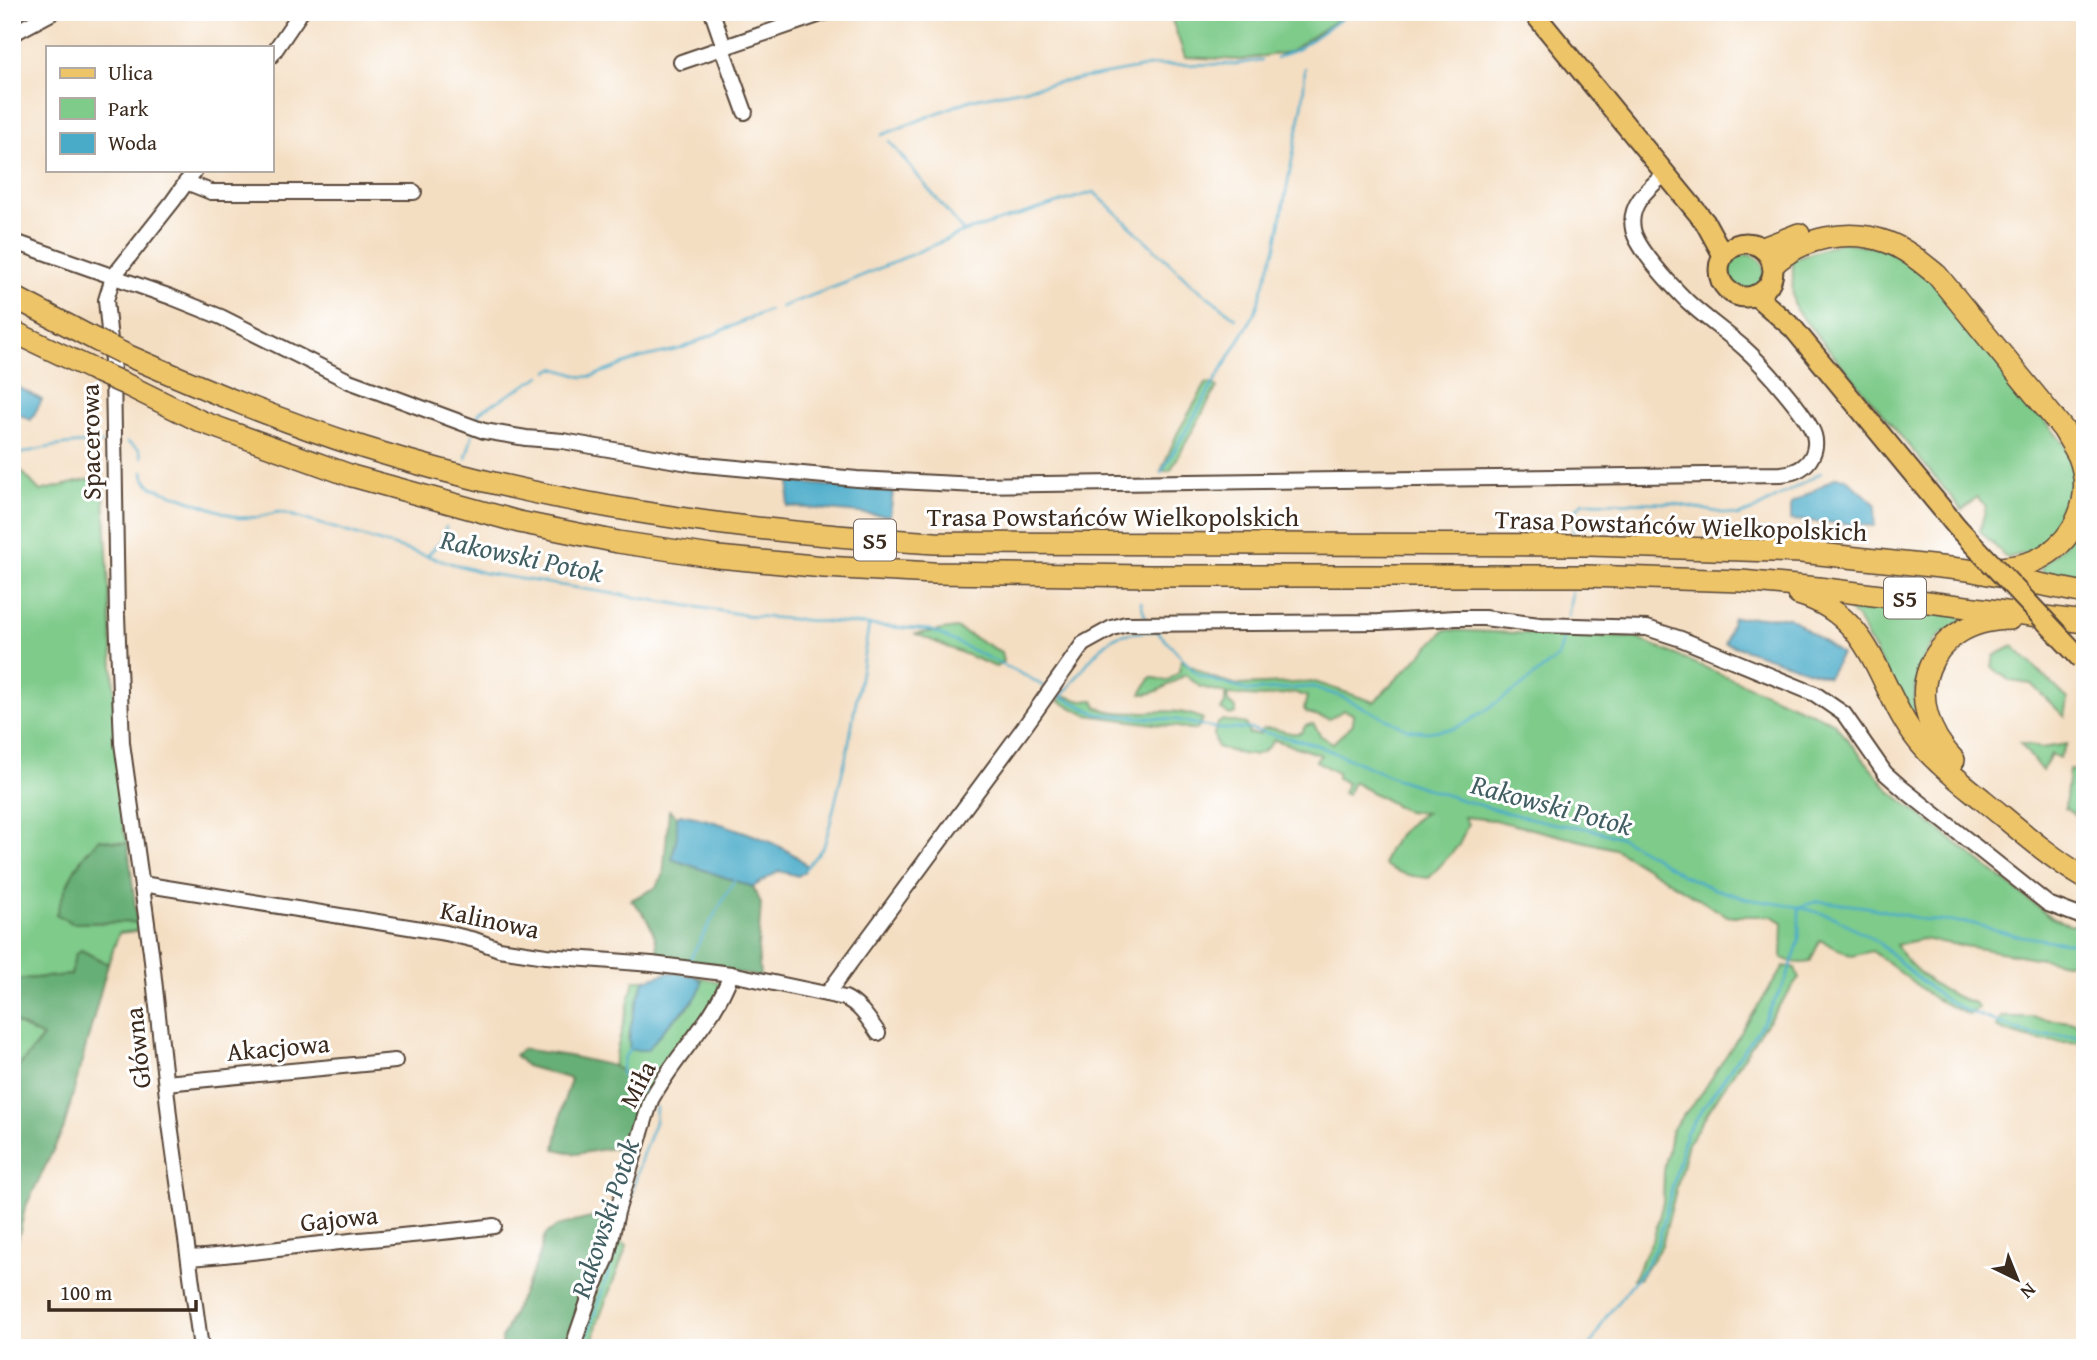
<svg xmlns="http://www.w3.org/2000/svg" width="2097" height="1360" viewBox="0 0 2097 1360" font-family="'Gentium Book Plus',serif">
<style>
.green{fill:#7ecb8a;stroke:#5c7a54;stroke-width:2}
.forest{fill:#66af76;stroke:#506c4a;stroke-width:2}
.water{fill:#4aabc9;stroke:#426a74;stroke-width:2}
.lines{fill:none;stroke-linecap:round;stroke-linejoin:round}
.stream{stroke:#4aabc9;stroke-width:2.5}
.minor-casing{stroke:#574537;stroke-width:18}
.major-casing{stroke:#574537;stroke-width:23}
.highway-casing{stroke:#574537;stroke-width:24}
.minor{stroke:#fff;stroke-width:14}
.major{stroke:#eec469;stroke-width:19}
.highway{stroke:#eec469;stroke-width:21}
.major-bridge-casing{stroke:#574537;stroke-width:23;stroke-linecap:butt}
.highway-bridge-casing{stroke:#574537;stroke-width:24;stroke-linecap:butt}
.major-bridge{stroke:#eec469;stroke-width:19}
.highway-bridge{stroke:#eec469;stroke-width:21}
.labels{text-anchor:middle;dominant-baseline:central;stroke-width:6;stroke-linejoin:round;paint-order:stroke}
.shield{fill:#fff;stroke:#766a62;stroke-width:2}
.shield-label{font-size:24px;font-weight:bold;fill:#3b2a1e}
.street-label{font-size:26px;fill:#3b2a1e;stroke:#fff}
.water-label{font-size:28px;font-style:italic;fill:#415e62;stroke:#fff}
</style>
<rect width="100%" height="100%" fill="#fff"/>
<filter id="ink" filterUnits="userSpaceOnUse"><feTurbulence type="fractalNoise" baseFrequency=".0143" numOctaves="2"/><feDisplacementMap in="SourceGraphic" scale="14" xChannelSelector="R" yChannelSelector="G"/><feConvolveMatrix kernelMatrix="1 2 1 2 8 2 1 2 1" color-interpolation-filters="sRGB"/></filter>
<filter id="wash" filterUnits="userSpaceOnUse"><feTurbulence type="fractalNoise" baseFrequency=".00686" numOctaves="4" result="noise"/><feDisplacementMap in="SourceGraphic" scale="28" xChannelSelector="R" yChannelSelector="G"/><feGaussianBlur stdDeviation="1.57" result="paint"/><feColorMatrix in="noise" values="0 0 0 0 0 0 0 0 0 0 0 0 0 0 0 0 0 1.4 0 .05"/><feComposite in="paint" operator="in"/></filter>
<g filter="url(#wash)">
<rect width="100%" height="100%" fill="#f4dec2"/>
<g class="green">
<polygon points="1180,12 1348,12 1289,52 1240,60 1185,57 1172,20"/>
<path d="M1842,242L1886,249L1932,281L2063,443L2075,466L2077,487L2066,525L2041,549L2007,558L1980,531L1986,506L1977,497L1962,510L1796,310C1789,294 1795,278 1792,260Z"/>
<circle cx="1747" cy="272" r="17"/>
<polygon points="1212,383 1217,387 1170,471 1161,471 1178,432 1206,384"/>
<path d="M12,461L40,491L103,476L120,798L124,832L128,844L100,839C74,862 69,883 56,914L72,923L137,922V931L119,933L108,964L81,950L75,955L71,975L12,980Z"/>
<polygon points="2085,524 2085,579 2044,572 2040,569"/>
<path d="M1853,602L1960,615L1963,619C1957,625 1951,627 1944,632C1921,649 1914,682 1914,709L1909,714L1856,617L1849,610V606Z"/>
<polygon points="956,628 1001,652 1003,662 996,667 916,634"/>
<path d="M1445,630L1636,638L1833,722L1890,791L2053,919L2085,929V959L2066,963L1922,939L1896,945C1912,972 1944,995 1975,1003L1978,1008L1969,1015L1935,999L1872,951L1852,956L1820,940L1810,962C1800,964 1791,963 1782,958L1783,922L1772,916H1727L1615,849L1494,820L1464,817L1468,824L1459,845L1429,878C1412,877 1398,874 1384,865C1385,845 1410,821 1425,813L1406,811L1353,782L1347,795L1343,793L1347,783L1337,778V773L1316,761L1321,755L1274,740C1257,764 1243,754 1217,747L1214,734L1217,724L1223,720L1246,724L1249,734H1260L1262,729C1275,725 1288,737 1302,732L1305,726L1313,724L1321,736L1333,743L1353,724V714L1344,710L1329,719L1307,713L1304,709L1307,696L1292,693L1264,697L1227,695L1228,702L1236,708V713L1230,715L1221,710L1225,704V693L1201,687L1185,675C1172,682 1157,695 1141,694L1151,677L1167,681L1179,672L1181,660L1213,678L1238,685L1315,682L1374,702Z"/>
<polygon points="2013,646 2068,699 2065,717 2031,684 2010,681 1992,667 1994,656"/>
<path d="M1066,696L1081,701L1094,700L1097,707C1129,722 1166,701 1203,719L1197,729H1192L1087,715L1058,701Z"/>
<polygon points="2020,743 2042,748 2067,744 2059,758 2051,754 2042,771"/>
<polygon points="2069,769 2083,773 2085,777 2085,822 2065,808"/>
<polygon points="1784,966 1795,968 1799,978 1760,1032 1688,1143 1662,1245 1639,1279 1633,1279 1654,1237 1663,1202 1664,1171 1672,1129 1702,1093"/>
<path d="M695,976L723,983L719,998L650,1089L645,1088L613,1066L634,980H645L641,989L628,1038C663,1027 690,1019 702,981Z"/>
<path d="M2001,1017H2031L2085,1024V1042C2052,1043 2026,1041 1996,1027Z"/>
<polygon points="12,1021 43,1037 12,1075"/>
<polygon points="615,1237 627,1246 597,1324 593,1348 581,1348 582,1334"/>
</g>
<g class="forest">
<path d="M669,810L677,817V836L672,859L753,887L761,903L758,948L760,977L658,959C658,936 648,916 631,900L655,888L663,876Z"/>
<path d="M100,839L128,844L137,922L72,923L56,914C68,883 74,862 100,839Z"/>
<polygon points="81,950 108,964 64,1128 25,1208 15,1253 12,1252 12,1075 43,1037 12,1021 12,980 71,975 75,955"/>
<polygon points="522,1049 569,1056 613,1066 645,1088 630,1145 576,1154 555,1149 563,1104 571,1079 526,1066 515,1055"/>
<polygon points="595,1217 609,1220 605,1246 573,1348 502,1348 502,1338 538,1260 545,1235 557,1226"/>
</g>
<g class="water">
<polygon points="12,384 42,400 31,420 12,411"/>
<polygon points="1836,477 1846,478 1876,505 1874,526 1791,520 1791,504"/>
<polygon points="790,482 893,492 890,516 787,506"/>
<polygon points="1789,617 1841,654 1828,677 1725,643 1733,618"/>
<path d="M680,814C711,819 786,842 806,865L804,872L798,876L779,871L753,887L672,859L677,836V817Z"/>
<path d="M670,972L695,976L702,981C699,1002 683,1009 669,1024C661,1032 655,1042 647,1050H630C626,1035 638,994 645,980Z"/>
</g>
<g class="lines">
<g class="stream">
<polyline points="1276,58 1298,49 1351,12"/>
<polyline points="882,135 973,99 1018,90 1156,65 1237,64 1262,60"/>
<polyline points="889,141 964,232"/>
<polyline points="781,307 845,283 964,232 1094,192 1193,285 1236,318"/>
<polyline points="549,371 554,368 583,377 593,376 640,358 680,349 769,310"/>
<polyline points="476,421 479,413 484,409 541,376"/>
<polyline points="127,442 139,449 142,457"/>
<path d="M12,456C43,447 70,442 102,443"/>
<polyline points="466,458 473,433"/>
<polyline points="143,471 144,478 152,487 239,518 258,517 278,512 287,514 484,573 752,616 931,630 1030,678 1046,688"/>
<polyline points="1161,473 1255,313 1276,246 1303,101 1305,68"/>
<polyline points="1573,532 1576,509 1583,502 1671,503 1738,516 1757,509 1821,473"/>
<polyline points="427,556 441,541 446,527"/>
<polyline points="1141,602 1145,617"/>
<polyline points="1568,617 1572,591"/>
<polyline points="1060,696 1098,714 1177,720 1219,729 1249,729 1314,744 1397,779 1462,800 1508,813 1556,824 1585,828 1619,837 1652,855 1682,875 1715,889 1747,899 1799,907 1834,917 1877,941 1915,976 1941,997 1965,1010 2031,1035 2085,1036"/>
<path d="M1061,697C1076,680 1097,644 1118,636C1130,632 1144,632 1157,631L1197,674L1206,678L1249,691L1313,687L1342,697L1407,729L1425,732L1452,729L1468,722L1520,687L1558,657L1566,632"/>
<polyline points="802,869 805,869 824,846 830,824 848,748 869,625"/>
<polyline points="688,962 735,879"/>
<polyline points="630,1049 624,1058 621,1072 627,1080 648,1093"/>
<polyline points="614,1259 642,1156 655,1122 656,1107"/>
<polyline points="583,1348 611,1265"/>
<polyline points="1589,1348 1606,1317 1643,1270 1658,1243 1686,1133 1763,1022 1787,978 1799,941 1799,907 1818,901 1867,907 1926,920 1970,923 2015,935 2065,943 2085,942"/>
</g>
</g>
</g>
<g filter="url(#ink)">
<g class="lines">
<g class="minor-casing">
<g id="minor">
<polyline points="712,12 724,47"/>
<polyline points="12,34 53,12"/>
<polyline points="722,48 745,112"/>
<polyline points="271,56 301,12"/>
<polyline points="681,62 827,12"/>
<polyline points="195,170 173,201 113,277 106,300 113,371 117,615 122,743 151,952 170,1124 201,1348"/>
<polyline points="186,182 211,192 414,192"/>
<path d="M12,241L171,297L221,317L349,381L484,431L526,438L563,441L694,464L857,479L977,485L1781,474C1794,473 1806,468 1812,456C1815,450 1816,442 1814,435C1807,414 1762,364 1744,348C1726,332 1705,318 1687,301C1673,287 1636,248 1633,229C1628,204 1649,188 1666,173"/>
<path d="M142,884L446,933L475,940L499,949L546,956L652,964L731,974L845,998C860,1005 869,1020 878,1033"/>
<polyline points="827,994 1025,726 1083,644 1112,628 1126,624 1379,622 1456,618 1484,618 1540,625 1647,628 1681,639 1815,694 1844,714 1885,773 1902,788 2048,904 2085,918"/>
<polyline points="166,1083 395,1061"/>
<path d="M189,1258C231,1255 271,1250 312,1245C373,1238 434,1234 494,1226"/>
<path d="M575,1348L576,1337L590,1296L607,1258L617,1212L651,1100C675,1055 714,1022 731,974"/>
</g>
</g>
<g class="major-casing">
<g id="major">
<polyline points="1533,12 1705,222 1723,255"/>
<circle cx="1746" cy="270" r="27"/>
<polyline points="1755,295 1793,328 1957,527"/>
</g>
</g>
<g class="highway-casing">
<g id="highway">
<polyline points="1763,248 1799,234"/>
<path d="M1773,265C1802,237 1849,228 1887,242C1906,249 1922,263 1937,275L2063,429C2068,438 2075,448 2079,457C2095,499 2074,544 2034,561C2020,567 2006,567 1992,569"/>
<polyline points="12,296 96,340"/>
<polyline points="12,331 98,372"/>
<path d="M122,353C202,388 282,422 365,448C550,506 742,532 935,543L1589,545L1801,552L1968,570L2085,593"/>
<polyline points="125,384 202,422 352,476 519,522 618,542 718,557 824,567 933,573 1149,576 1587,576 1741,581 1818,588 2085,622"/>
<path d="M1798,594C1876,617 1876,688 1919,742C1937,764 1961,782 1983,800C2016,827 2048,856 2085,878"/>
<path d="M1954,760C1897,702 1926,620 2010,619"/>
</g>
</g>
<use href="#minor" class="minor"/>
<use href="#major" class="major"/>
<use href="#highway" class="highway"/>
<g class="major-bridge-casing">
<polyline id="major-bridge" points="1957,527 2081,659"/>
</g>
<g class="highway-bridge-casing">
<g id="highway-bridge">
<polyline points="96,340 122,353"/>
<polyline points="98,372 125,384"/>
</g>
</g>
<use href="#major-bridge" class="major-bridge"/>
<use href="#highway-bridge" class="highway-bridge"/>
</g>
</g>
<g class="labels">
<g class="shield">
<rect x="854" y="519.5" width="42" height="41" rx="5"/>
<rect x="1884" y="577.5" width="42" height="41" rx="5"/>
</g>
<g class="shield-label">
<text x="875" y="540">S5</text>
<text x="1905" y="598">S5</text>
</g>
<g class="street-label">
<text transform="translate(90 442) rotate(-91)">Spacerowa</text>
<text x="1113" y="516">Trasa Powstańców Wielkopolskich</text>
<text transform="translate(1681 525) rotate(2)">Trasa Powstańców Wielkopolskich</text>
<text transform="translate(490 919) rotate(12)">Kalinowa</text>
<text transform="translate(278 1047) rotate(-5)">Akacjowa</text>
<text transform="translate(137 1048) rotate(-96)">Główna</text>
<text transform="translate(637 1084) rotate(-63)">Miła</text>
<text transform="translate(339 1218) rotate(-6)">Gajowa</text>
</g>
<g class="water-label">
<text transform="translate(522 555) rotate(12)">Rakowski Potok</text>
<text transform="translate(1552 804) rotate(15)">Rakowski Potok</text>
<text transform="translate(604 1218) rotate(-72)">Rakowski Potok</text>
</g>
</g>
<rect width="2097" height="1360" fill="none" stroke="#fff" stroke-width="42"/>
<rect x="46" y="46" width="228" height="126" fill="#ffffff" stroke="#b1aaa5" stroke-width="2"/>
<rect x="60" y="68" width="35" height="10" fill="#eec469" stroke="#b1aaa5" stroke-width="2"/>
<text x="108" y="80" font-size="21" fill="#3b2a1e">Ulica</text>
<rect x="60" y="98" width="35" height="21" fill="#7ecb8a" stroke="#b1aaa5" stroke-width="2"/>
<text x="108" y="116" font-size="21" fill="#3b2a1e">Park</text>
<rect x="60" y="133" width="35" height="21" fill="#4aabc9" stroke="#b1aaa5" stroke-width="2"/>
<text x="108" y="150" font-size="21" fill="#3b2a1e">Woda</text>
<g transform="translate(2017 1279) rotate(137)" stroke="#ffffff" stroke-width="5" paint-order="stroke">
<path d="M0-5L12 26L0 18L-12 26Z" fill="#3b2a1e"/>
<text y="-10" font-size="19" font-weight="bold" text-anchor="middle" fill="#3b2a1e">N</text>
</g>
<path d="M49 1300v10h147v-10" fill="none" stroke="#3b2a1e" stroke-width="3.5"/>
<text x="60" y="1300" font-size="21" fill="#3b2a1e" stroke="#ffffff" stroke-width="5" paint-order="stroke">100 m</text>
</svg>
